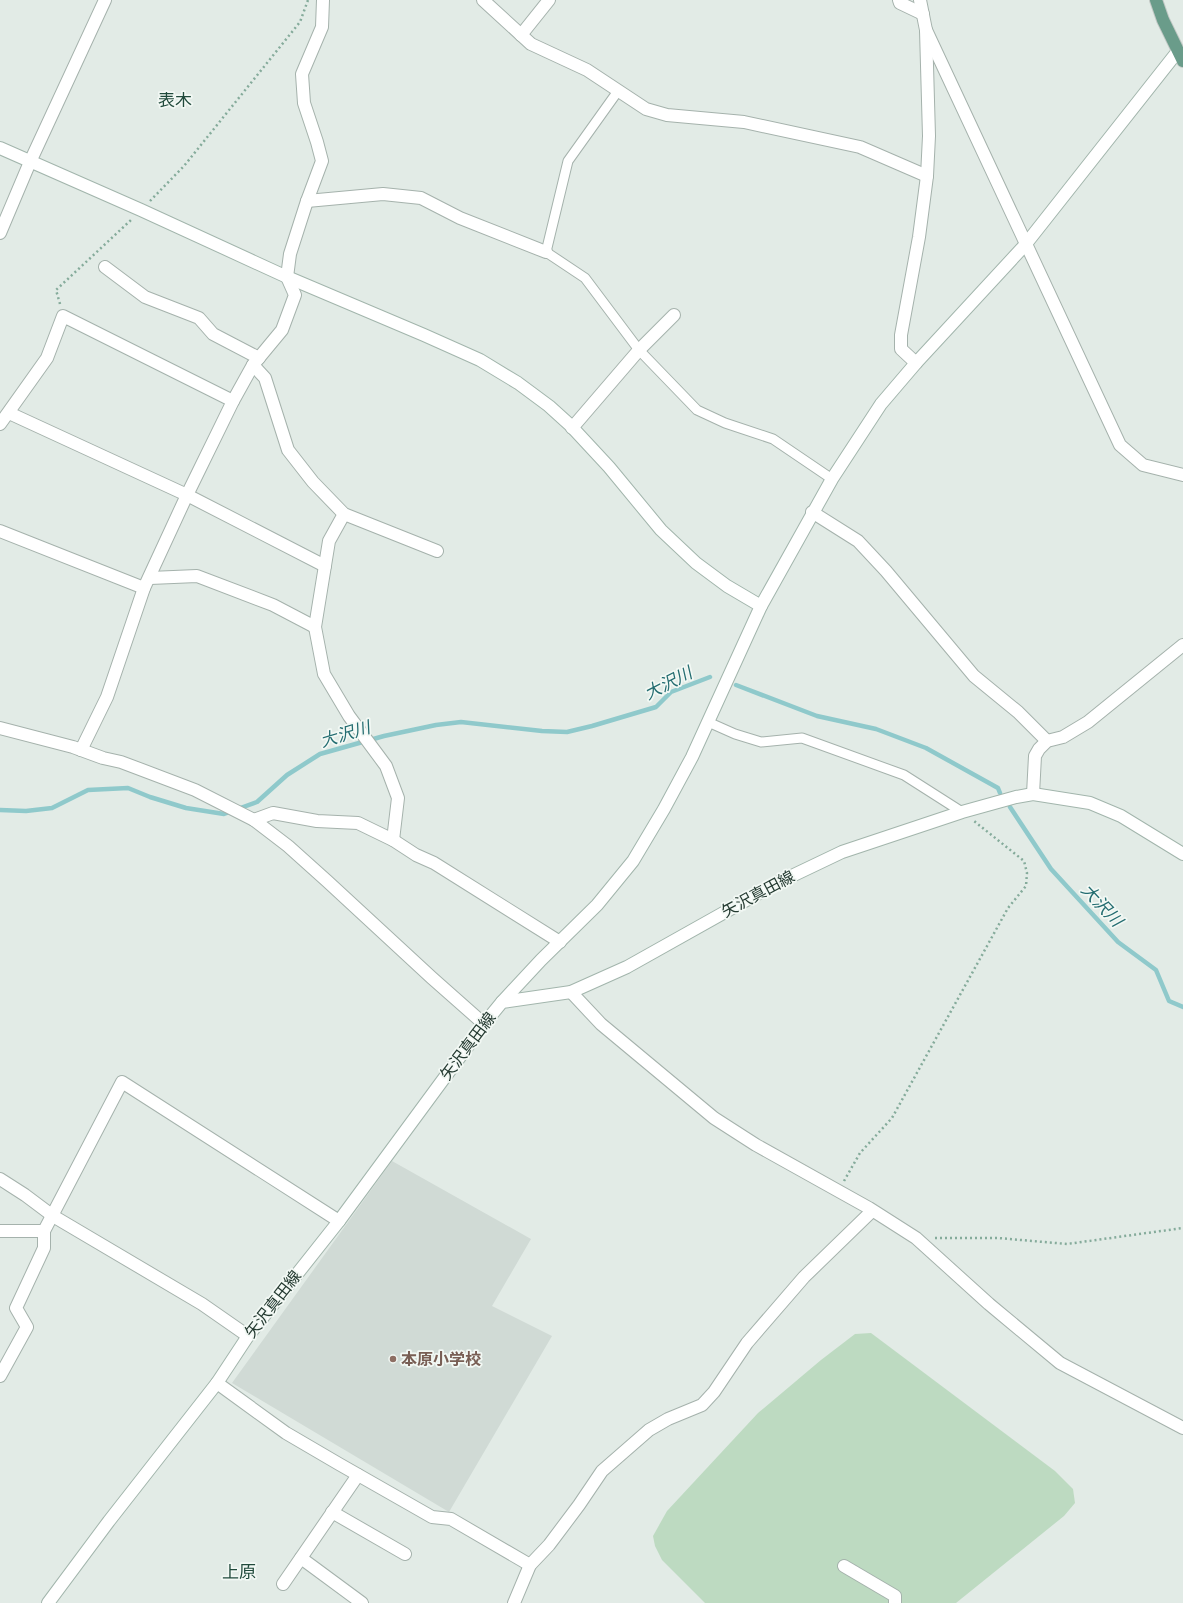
<svg xmlns="http://www.w3.org/2000/svg" width="1183" height="1603" viewBox="0 0 1183 1603" font-family="Jost,'Noto Sans JP',sans-serif">
<style>
.built{fill:#d0dad5}
.green{fill:#bddac1}
.lines{fill:none;stroke-linecap:round;stroke-linejoin:round}
.stream{stroke:#8fc9cb;stroke-width:4.5}
.lane-casing{stroke:#a5b2ac;stroke-width:11}
.street-casing{stroke:#a5b2ac;stroke-width:14}
.secondary-casing{stroke:#a2b5ac;stroke-width:14}
.primary-casing{stroke:#c2c8c5;stroke-width:14}
.path{stroke:#85ab9b;stroke-width:2.5;stroke-dasharray:2 3;stroke-linecap:butt}
.lane{stroke:#fff;stroke-width:9}
.street{stroke:#fff;stroke-width:12}
.secondary{stroke:#fff;stroke-width:12}
.primary{stroke:#6a9c8a;stroke-width:12}
.education-dot{fill:#8d6e63;stroke:#f2f8f4;stroke-width:1.5}
.labels{text-anchor:middle;dominant-baseline:central;stroke-width:3.5;stroke-linejoin:round;paint-order:stroke}
.street-label{font-size:16px;fill:#243a31;stroke:#f2f8f4}
.education-label{font-size:16px;font-weight:bold;fill:#785e54;stroke:#f2f8f4;text-anchor:start}
.neighbourhood-label{font-size:17px;fill:#214a3c;stroke:#f2f8f4}
.water-label{font-size:17px;font-style:italic;fill:#236c70;stroke:#f2f8f4}
</style>
<rect width="100%" height="100%" fill="#e2ebe6"/>
<polygon class="built" points="392,1161 531,1239 492,1306 552,1336 449,1512 232,1383"/>
<polygon class="green" points="871,1333 1055,1471 1073,1489 1075,1503 1064,1516 956,1603 705,1603 662,1560 655,1546 653,1536 667,1511 758,1413 821,1360 855,1334"/>
<g class="lines">
<g class="stream">
<polyline points="736,685 817,716 876,729 926,748 998,788 1000,793"/>
<polyline points="1010,807 1051,869 1118,942 1156,970 1169,1001 1183,1007"/>
<polyline points="0,810 26,811 52,808 88,790 128,788 150,797 186,808 224,814 257,802 287,775 320,754 384,736 436,725 461,722 542,731 567,732 592,726 656,707 671,692 710,677"/>
</g>
<g class="lane-casing">
<g id="lane">
<polyline points="618,91 568,161 546,252 585,278 639,350 697,410 725,423 773,439 832,479"/>
<polyline points="708,722 735,734 761,742 802,738 904,775 962,812"/>
</g>
</g>
<g class="street-casing">
<g id="street">
<polyline points="483,0 531,44 587,70 646,109 667,115 744,122 860,147 927,176"/>
<polyline points="899,0 900,3 923,14"/>
<polyline points="926,30 1120,445 1143,465 1183,475"/>
<polyline points="521,35 549,0"/>
<polyline points="307,201 383,194 421,198 460,218 546,252"/>
<polyline points="0,233 30,162 105,0"/>
<polyline points="105,267 145,297 199,318 213,334 259,358"/>
<polyline points="916,363 901,349 901,335 919,237 927,176 929,136 926,30 920,0"/>
<polyline points="253,365 265,378 288,450 313,482 344,514 437,551"/>
<polyline points="9,413 187,495 325,566"/>
<polyline points="0,424 47,358 63,316 233,401"/>
<polyline points="572,428 639,350 674,315"/>
<polyline points="812,512 858,541 886,571 974,676 1018,712 1047,741"/>
<polyline points="344,514 329,541 315,627 324,674 349,716 386,766 398,798 393,840"/>
<polyline points="0,531 144,588"/>
<polyline points="150,578 197,576 273,605 315,627"/>
<polyline points="0,728 73,747 103,758 121,762 195,790 254,820 288,846 327,881 432,978 484,1024"/>
<polyline points="81,750 107,697 144,588 187,495 233,401 253,365 282,330 295,295 287,277 290,254 307,201 322,161 317,142 304,103 302,74 322,27 323,0"/>
<polyline points="1033,794 1035,756 1039,749 1047,741 1063,737 1088,722 1183,645"/>
<polyline points="254,820 273,813 317,821 358,823 393,840 416,855 434,863 560,942"/>
<polyline points="571,992 601,1024 714,1118 756,1145 869,1208 916,1238 989,1304 1060,1363 1183,1428"/>
<polyline points="0,1179 25,1195 53,1216 202,1304 248,1336"/>
<polyline points="0,1231 44,1231 122,1082 339,1221"/>
<polyline points="0,1376 27,1327 16,1308 44,1248 44,1231"/>
<polyline points="217,1383 286,1433 339,1464 432,1517 451,1519 530,1565"/>
<polyline points="332,1512 405,1554"/>
<polyline points="301,1558 362,1603"/>
<polyline points="844,1566 895,1596 895,1603"/>
<polyline points="283,1584 358,1475"/>
<polyline points="514,1603 530,1565 549,1545 579,1505 602,1471 649,1430 668,1419 702,1405 714,1392 747,1343 804,1277 872,1211"/>
</g>
</g>
<g class="secondary-casing">
<g id="secondary">
<polyline points="0,148 141,210 287,277 424,335 480,360 518,383 549,406 570,425 609,467 661,530 696,563 727,586 761,606"/>
<polyline points="502,1002 541,960 597,905 633,861 664,809 692,757 761,606 832,479 881,404 916,363 1025,245 1178,51"/>
<polyline points="48,1603 109,1521 217,1383 248,1336 339,1221 484,1024 502,1002 571,992 627,967 775,884 842,852 962,812 1016,797 1033,794 1090,803 1121,816 1183,854"/>
</g>
</g>
<g class="primary-casing">
<polyline id="primary" points="1156,0 1163,20 1183,61"/>
</g>
<g class="path">
<polyline points="150,201 184,166 300,22 308,0"/>
<polyline points="60,304 56,290 131,220"/>
<polyline points="844,1181 860,1153 892,1118 1008,908 1026,886 1027,873 1024,861 974,821"/>
<polyline points="935,1238 998,1238 1067,1244 1183,1228"/>
</g>
<use href="#lane" class="lane"/>
<use href="#street" class="street"/>
<use href="#secondary" class="secondary"/>
<use href="#primary" class="primary"/>
</g>
<circle class="education-dot" cx="393" cy="1359" r="4"/>
<g class="labels">
<g class="street-label">
<text transform="translate(758 894) rotate(-28)">矢沢真田線</text>
<text transform="translate(468 1046) rotate(-53)">矢沢真田線</text>
<text transform="translate(273 1304) rotate(-52)">矢沢真田線</text>
</g>
<g class="education-label">
<text x="401" y="1359">本原小学校</text>
</g>
<g class="neighbourhood-label">
<text x="175" y="100">表木</text>
<text x="239" y="1572">上原</text>
</g>
<g class="water-label">
<text transform="translate(668 683) rotate(-27)">大沢川</text>
<text transform="translate(345 734) rotate(-17)">大沢川</text>
<text transform="translate(1102 905) rotate(47)">大沢川</text>
</g>
</g>
</svg>
